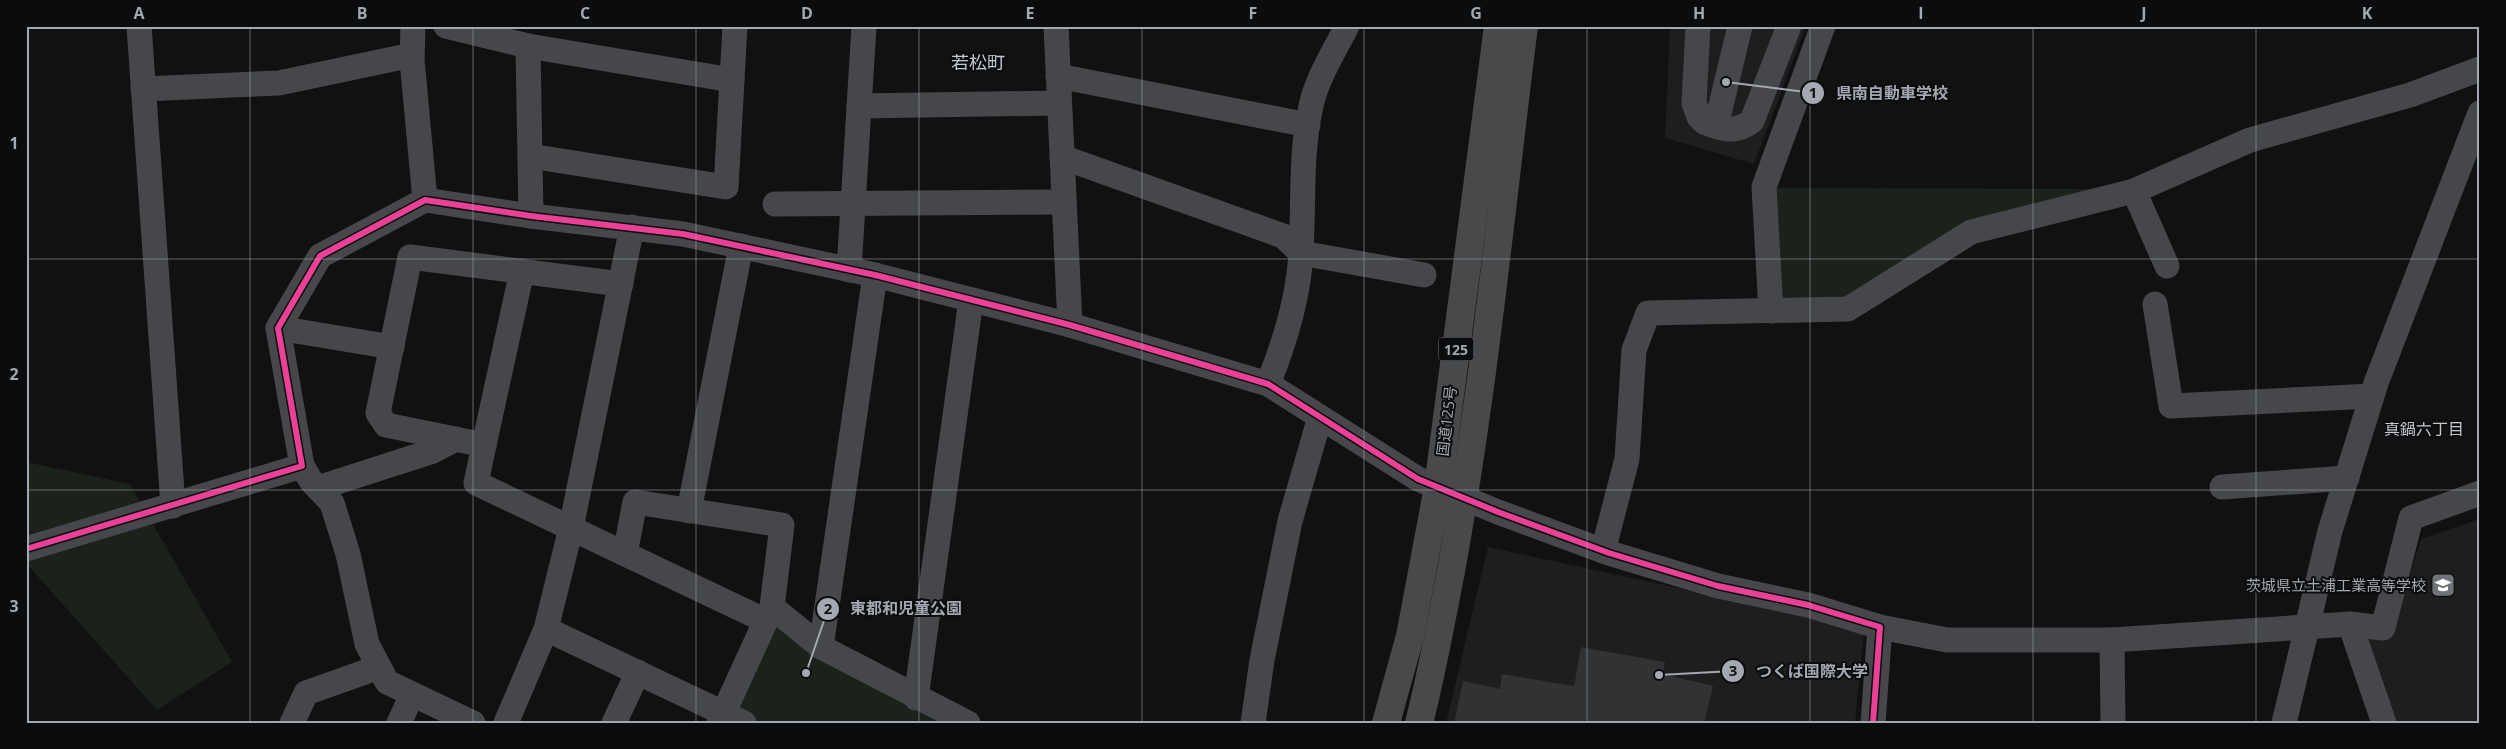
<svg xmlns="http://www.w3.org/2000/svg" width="2506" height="749" viewBox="0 0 2506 749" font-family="'Open Sans','Noto Sans JP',sans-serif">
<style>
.built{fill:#1e1e1f}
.green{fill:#1b211b}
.building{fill:#313233}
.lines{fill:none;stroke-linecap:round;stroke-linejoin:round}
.minor{stroke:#45474a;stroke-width:25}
.highway{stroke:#48494b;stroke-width:28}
.cycleway-casing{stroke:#0b0c0d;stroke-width:9}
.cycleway{stroke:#ea4096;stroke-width:6}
.grid{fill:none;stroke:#a3a8b1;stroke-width:1;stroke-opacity:0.55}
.labels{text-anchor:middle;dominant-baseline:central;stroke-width:4;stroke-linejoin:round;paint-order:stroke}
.shield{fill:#0b0c0d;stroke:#757980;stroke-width:1}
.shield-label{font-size:14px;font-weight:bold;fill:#a3a8b1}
.street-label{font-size:15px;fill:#a3a8b1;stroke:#0b0c0d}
.poi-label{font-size:15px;fill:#a3a8b1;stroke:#0b0c0d;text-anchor:end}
.neighbourhood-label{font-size:16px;fill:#c3c7ce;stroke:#0b0c0d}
.quarter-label{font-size:18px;fill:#c3c7ce;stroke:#0b0c0d}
.leader{fill:none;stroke:#a3a8b1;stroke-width:2}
.callout-dot{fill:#a3a8b1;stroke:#0b0c0d;stroke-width:2}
.mark-label{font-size:15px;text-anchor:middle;font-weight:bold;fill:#111}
.callout-label{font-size:16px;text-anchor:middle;font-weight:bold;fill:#a3a8b1;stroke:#0b0c0d;stroke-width:4;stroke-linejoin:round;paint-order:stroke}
.neatline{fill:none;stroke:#a3a8b1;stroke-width:2}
.grid-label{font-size:16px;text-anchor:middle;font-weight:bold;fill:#a3a8b1}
</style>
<rect width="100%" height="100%" fill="#111"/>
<g class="built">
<polygon points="1670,26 1806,26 1754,164 1665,138"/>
<polygon points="2480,519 2480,723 2387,723 2359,644 2393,630 2421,539"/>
<polygon points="1488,547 1864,628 1855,723 1446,723"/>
</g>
<g class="green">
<polygon points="1770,188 2129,189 1969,226 1845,304 1774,306"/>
<polygon points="26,462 130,484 232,662 157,710 26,563"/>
<polygon points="772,607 957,723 744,723 724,713"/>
</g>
<polygon class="building" points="1581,647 1665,662 1663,674 1713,686 1704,723 1454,723 1463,681 1500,689 1502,674 1574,686"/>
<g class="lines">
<g class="minor">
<polyline points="139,26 173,506"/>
<polyline points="413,26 412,60 425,200"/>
<polyline points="446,26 528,46 732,80"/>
<polyline points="1056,26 1070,325"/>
<path d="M1698,26L1694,103L1699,117L1704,122C1722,129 1735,134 1752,121L1789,26"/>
<polyline points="528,46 531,216"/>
<polyline points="1058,76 1308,125"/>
<polyline points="143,89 279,83 412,55"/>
<polyline points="859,106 1059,103"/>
<polyline points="1716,126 1740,26"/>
<polyline points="530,156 726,187 735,26"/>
<polyline points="1062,157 1283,236 1301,253 1424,275"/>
<polyline points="2134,191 2167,266"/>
<polyline points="775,204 1064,202"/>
<polyline points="849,270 864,26"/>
<polyline points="621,284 410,257 378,413 386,425 484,445 476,483 766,621"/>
<polyline points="2155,304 2171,406 2372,396"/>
<polyline points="1771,311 1764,187 1823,26"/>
<polyline points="278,328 392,347"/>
<path d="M1268,384C1285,342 1299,297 1301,251C1304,203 1300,154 1311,106C1317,78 1334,52 1347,26"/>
<polyline points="484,445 522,271"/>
<polyline points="302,466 312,482 332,503 348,554 367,644 387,682 473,723"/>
<polyline points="2222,487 2347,478"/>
<polyline points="318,488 433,451 456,439"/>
<polyline points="689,511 741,246"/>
<polyline points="26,549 302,466 278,328 320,256 425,200 531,216 683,234 875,275 1070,325 1268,384 1418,479 1498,512 1609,553 1718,586 1808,605 1880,627 1873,723"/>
<polyline points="1603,551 1627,459 1634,350 1648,313 1848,309 1971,232 2134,191 2250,140 2410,95 2480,69"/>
<polyline points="625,554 635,502 782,525 772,607"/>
<polyline points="1880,627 1947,640 2112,640 2350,624"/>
<polyline points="546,629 744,723"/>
<polyline points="2112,640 2113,723"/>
<polyline points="821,647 875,275"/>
<polyline points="916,698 971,300"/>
<polyline points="292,723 306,693 379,667"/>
<polyline points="399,723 412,695"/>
<polyline points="506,723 546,629 571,528 632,227"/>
<polyline points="614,723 638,672"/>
<polyline points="719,723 772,607 821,647 968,723"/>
<polyline points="1253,723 1262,660 1290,521 1320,417"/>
<polyline points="2284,723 2330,531 2376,383 2480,113"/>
<polyline points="2384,723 2350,624 2383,628 2411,518 2480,493"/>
</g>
<g class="highway">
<polyline points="1386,723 1410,636 1438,487 1498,26"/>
<path d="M1419,723C1432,673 1441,622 1451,571C1484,391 1501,208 1524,26"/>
</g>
<g class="cycleway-casing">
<polyline id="cycleway" points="26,549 302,466 278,328 320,256 425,200 531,216 683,234 875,275 1070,325 1268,384 1418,479 1498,512 1609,553 1718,586 1808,605 1880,627 1873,723"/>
</g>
<use href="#cycleway" class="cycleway"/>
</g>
<path class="grid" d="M250,26V723M473,26V723M696,26V723M919,26V723M1142,26V723M1364,26V723M1587,26V723M1810,26V723M2033,26V723M2256,26V723M26,259H2480M26,490H2480"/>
<defs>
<g id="school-square" transform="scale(1.25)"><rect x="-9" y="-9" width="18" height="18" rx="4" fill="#707379" stroke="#0b0c0d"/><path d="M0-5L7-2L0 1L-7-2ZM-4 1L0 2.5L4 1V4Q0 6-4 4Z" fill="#fff"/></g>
</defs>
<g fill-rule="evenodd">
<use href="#school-square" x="2443" y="585"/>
</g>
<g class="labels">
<rect class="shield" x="1438.5" y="337.5" width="35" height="23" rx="4"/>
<g class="shield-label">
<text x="1456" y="349">125</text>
</g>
<g class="street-label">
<text transform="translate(1446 421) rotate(-83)">国道125号</text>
</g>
<g class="poi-label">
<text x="2426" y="585">茨城県立土浦工業高等学校</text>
</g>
<g class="neighbourhood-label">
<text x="2424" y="429">真鍋六丁目</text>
</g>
<g class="quarter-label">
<text x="978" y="62">若松町</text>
</g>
</g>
<path class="leader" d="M1726 82L1813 93M806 673L828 609M1659 675L1733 671"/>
<g class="callout-dot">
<circle cx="1726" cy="82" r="5"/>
<circle cx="806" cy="673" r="5"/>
<circle cx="1659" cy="675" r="5"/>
<circle cx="1813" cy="93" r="12"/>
<circle cx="828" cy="609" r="12"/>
<circle cx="1733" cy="671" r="12"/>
</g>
<g class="mark-label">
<text x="1813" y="98">1</text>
<text x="828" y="614">2</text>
<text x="1733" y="676">3</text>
</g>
<g class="callout-label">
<text x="1892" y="99">県南自動車学校</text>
<text x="906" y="614">東都和児童公園</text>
<text x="1812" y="677">つくば国際大学</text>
</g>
<rect width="2506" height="749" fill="none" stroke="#0b0c0d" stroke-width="55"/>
<rect x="28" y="28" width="2450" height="694" class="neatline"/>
<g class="grid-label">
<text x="139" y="19">A</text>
<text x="362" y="19">B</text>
<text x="585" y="19">C</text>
<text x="807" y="19">D</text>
<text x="1030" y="19">E</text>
<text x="1253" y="19">F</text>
<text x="1476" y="19">G</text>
<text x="1699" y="19">H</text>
<text x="1921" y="19">I</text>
<text x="2144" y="19">J</text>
<text x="2367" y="19">K</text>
<text x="14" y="149">1</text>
<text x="14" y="380">2</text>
<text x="14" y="612">3</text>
</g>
</svg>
